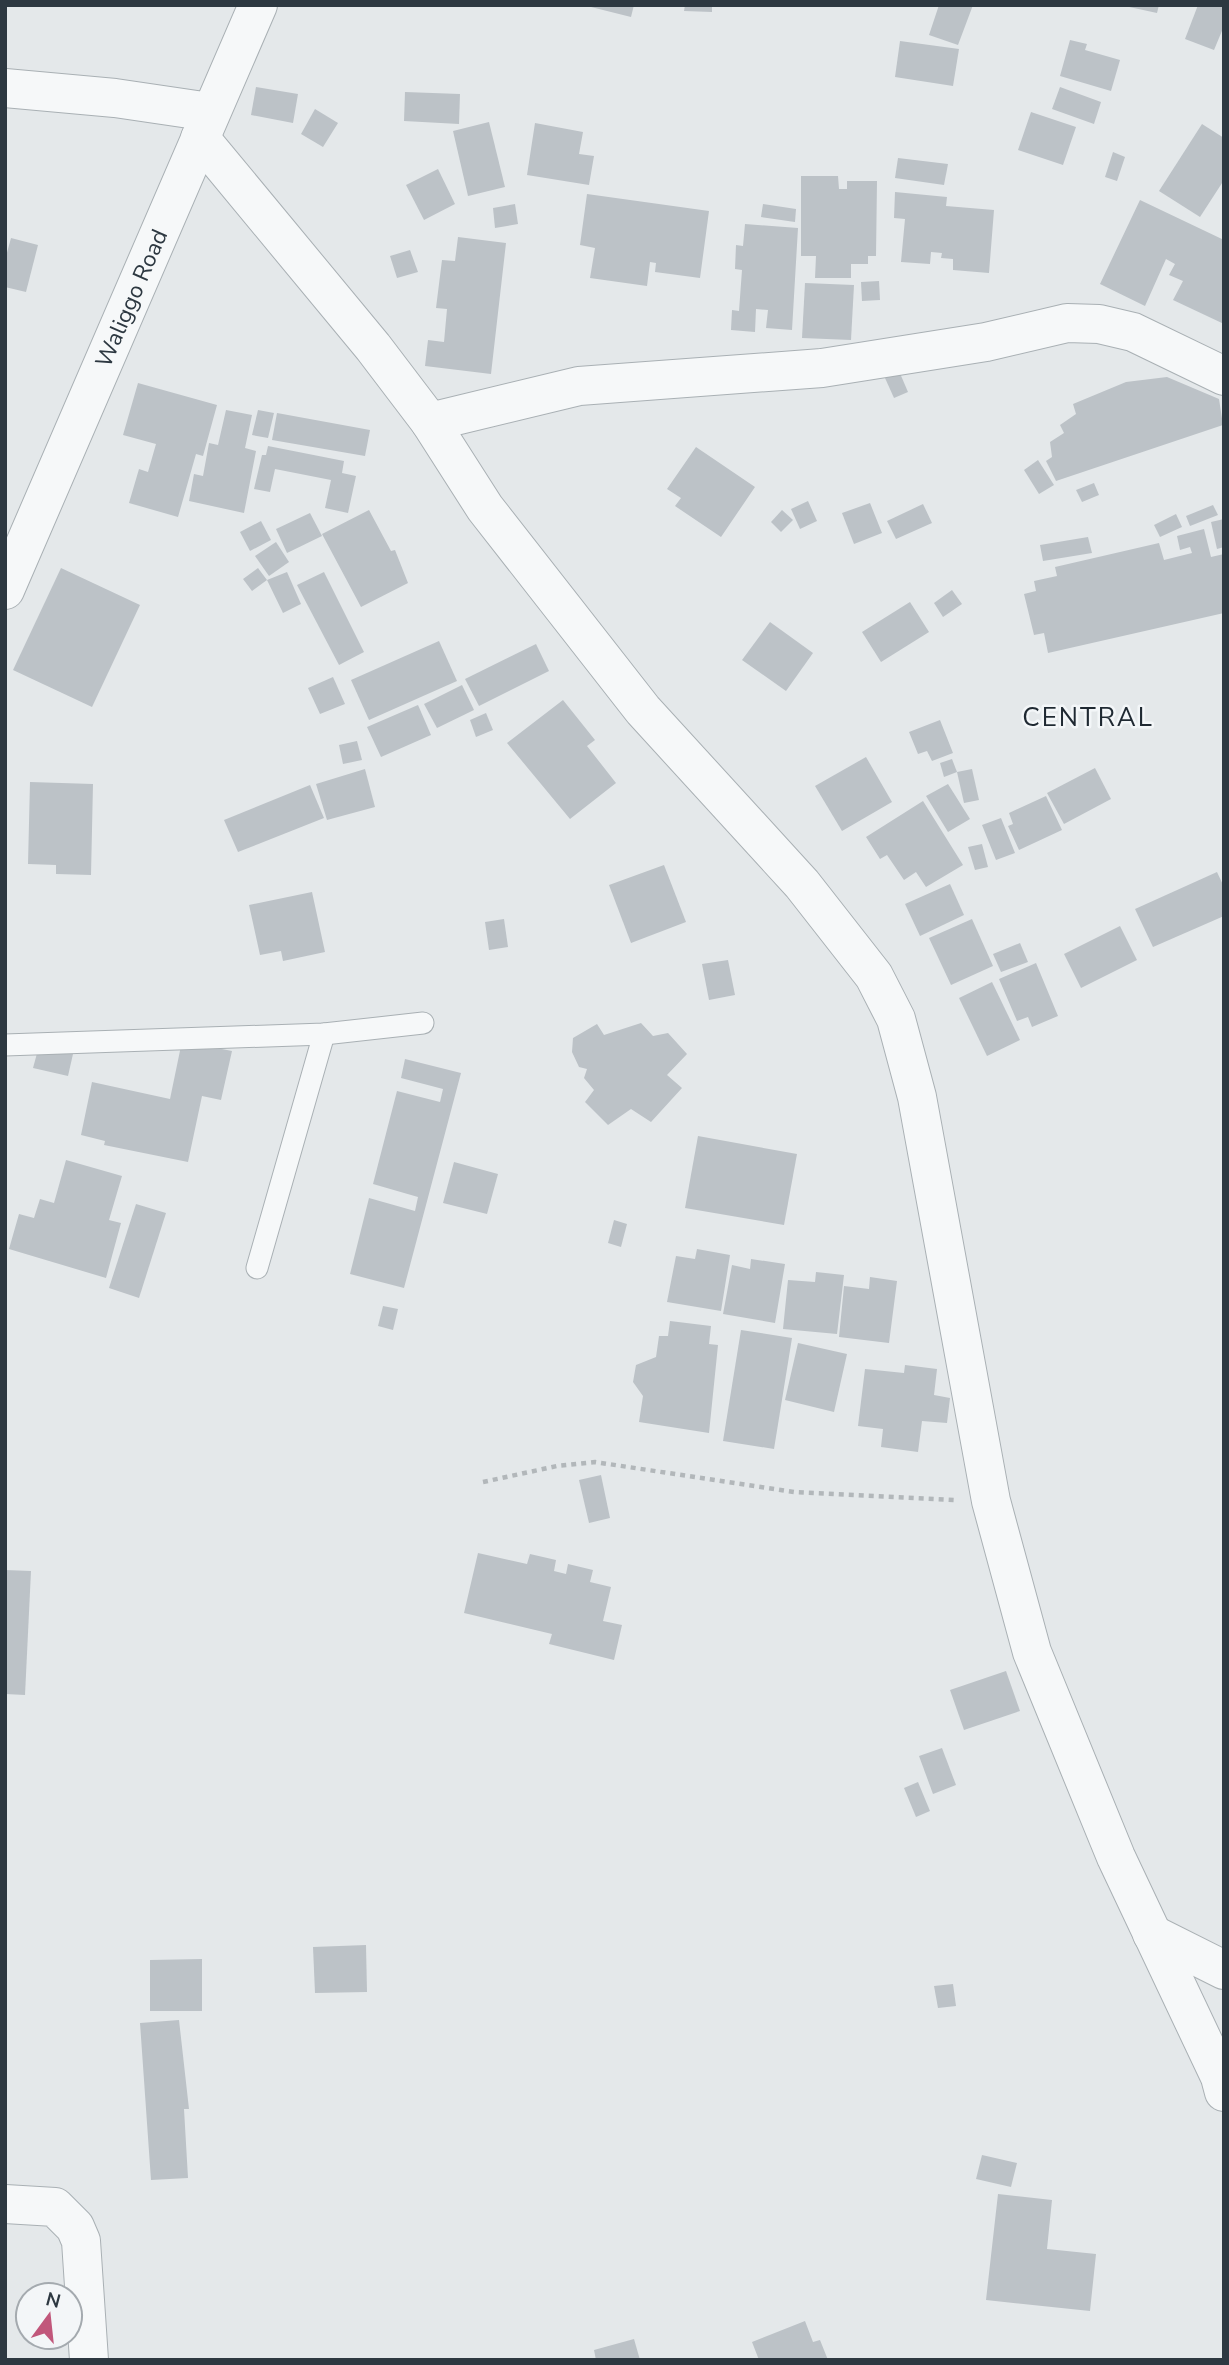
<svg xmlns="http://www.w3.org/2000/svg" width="1229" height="2365" viewBox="0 0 1229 2365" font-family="'Nunito Sans',sans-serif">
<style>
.building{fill:#bcc2c7}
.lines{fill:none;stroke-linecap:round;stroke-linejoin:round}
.service-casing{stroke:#a9b0b4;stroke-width:23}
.minor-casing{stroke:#a9b0b4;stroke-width:40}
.tertiary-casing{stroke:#a9b0b4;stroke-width:40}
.path{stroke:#b2b7ba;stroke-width:4.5;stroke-dasharray:5 5;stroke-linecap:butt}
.service{stroke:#f6f8f9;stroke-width:21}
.minor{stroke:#f6f8f9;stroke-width:38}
.tertiary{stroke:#f6f8f9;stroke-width:38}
.labels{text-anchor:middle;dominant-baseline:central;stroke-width:5;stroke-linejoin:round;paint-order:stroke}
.street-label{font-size:23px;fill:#2d3841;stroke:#f3f6f8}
.quarter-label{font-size:26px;letter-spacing:2px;fill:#1f2932;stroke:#f3f6f8}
</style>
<rect width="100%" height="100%" fill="#e4e8ea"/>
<g class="building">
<polygon points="583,5 634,5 631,17"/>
<polygon points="685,5 712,5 712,12 684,11"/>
<polygon points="939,5 973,5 958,45 929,35"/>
<polygon points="1120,5 1159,5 1157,13"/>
<polygon points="1198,5 1224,5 1224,26 1214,50 1185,39"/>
<polygon points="1070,40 1087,44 1085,50 1120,60 1111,91 1060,76"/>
<polygon points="900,41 959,49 953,86 895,77"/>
<polygon points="256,87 298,94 293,123 251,115"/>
<polygon points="1060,87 1101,102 1094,124 1052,109"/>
<polygon points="405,92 460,94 459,124 404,121"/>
<polygon points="315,109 338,123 323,147 301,134"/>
<polygon points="1031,112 1076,127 1063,165 1018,150"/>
<polygon points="489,122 505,187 468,196 453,131"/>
<polygon points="535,123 583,132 579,154 594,156 589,185 527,175"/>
<polygon points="1202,124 1224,138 1224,180 1200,217 1159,191"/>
<polygon points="1113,152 1125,157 1117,181 1105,177"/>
<polygon points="898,158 948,164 944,185 895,178"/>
<polygon points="438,169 455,204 424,220 406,185"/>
<polygon points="801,176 838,176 839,189 847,189 847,181 877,181 876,256 868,256 868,264 851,264 851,278 815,278 816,256 801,256"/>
<polygon points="895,192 947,197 946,206 994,210 989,273 953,270 953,259 941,258 942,253 931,252 930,264 901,262 905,219 894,218"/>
<polygon points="587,194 709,211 700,278 655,272 656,263 650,262 647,286 590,278 595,248 580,245"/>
<polygon points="1140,200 1224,240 1224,324 1173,300 1183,281 1169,275 1175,264 1166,259 1145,306 1100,284"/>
<polygon points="515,204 518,224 495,228 493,208"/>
<polygon points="763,204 796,209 795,222 761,217"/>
<polygon points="745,224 798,228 792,330 766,328 768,310 756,309 755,332 731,330 732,310 739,311 742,270 735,269 736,245 743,246"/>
<polygon points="458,237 506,243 491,374 425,366 428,340 444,342 447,309 436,308 442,260 455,261"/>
<polygon points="11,238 38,245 26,292 5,287 5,260"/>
<polygon points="410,250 418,272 397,278 390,256"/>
<polygon points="879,281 880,300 862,301 861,282"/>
<polygon points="805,283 854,285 851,340 802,338"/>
<polygon points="899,371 908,392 894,398 885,378"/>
<polygon points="1167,377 1219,399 1223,425 1056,481 1046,461 1052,457 1050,442 1064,433 1060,425 1076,414 1073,404 1126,382"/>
<polygon points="138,383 217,405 203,456 196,454 178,517 129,503 139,469 148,472 156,444 123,435"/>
<polygon points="226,410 252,415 245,448 256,451 244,513 189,501 194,474 203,476 209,443 218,445"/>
<polygon points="258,410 274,413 268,438 252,435"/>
<polygon points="277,413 370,430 365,456 272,440"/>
<polygon points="268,446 344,461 342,473 356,476 348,513 325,508 331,480 275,469 270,492 254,489 262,455 266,455"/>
<polygon points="696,447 755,487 721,537 675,506 681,498 667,489"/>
<polygon points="1038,460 1054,485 1039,494 1024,470"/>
<polygon points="1094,483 1099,495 1082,502 1076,490"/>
<polygon points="808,501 817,521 800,529 791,509"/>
<polygon points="870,503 882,533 854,544 842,513"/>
<polygon points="923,504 932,523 896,539 887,521"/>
<polygon points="1213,505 1218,515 1190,526 1186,516"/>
<polygon points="369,510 391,551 395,550 408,583 361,607 322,534"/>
<polygon points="782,510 793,520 781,532 771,522"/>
<polygon points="310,513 322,536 287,553 276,529"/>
<polygon points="1176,514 1182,527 1160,537 1154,525"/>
<polygon points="1224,519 1224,547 1217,549 1211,522"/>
<polygon points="261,521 271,540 250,551 240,532"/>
<polygon points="1204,529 1211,557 1224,554 1224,613 1048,653 1044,633 1034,635 1024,594 1036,591 1034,581 1057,576 1055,567 1159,543 1164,560 1192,553 1190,547 1180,550 1177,536"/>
<polygon points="1088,537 1092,553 1043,561 1040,545"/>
<polygon points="276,542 289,562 269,576 255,556"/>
<polygon points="61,568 140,605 92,707 13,670"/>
<polygon points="258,568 267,580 287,572 301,604 283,613 267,580 252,591 243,579"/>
<polygon points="324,572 364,652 339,665 297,585"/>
<polygon points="952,590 962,604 943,617 934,603"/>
<polygon points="910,602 929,632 881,662 862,632"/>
<polygon points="770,622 813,653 786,691 742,660"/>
<polygon points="439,641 457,681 369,720 351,680"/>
<polygon points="536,644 549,671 479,706 465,679"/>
<polygon points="333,677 345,704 320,714 308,688"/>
<polygon points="462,685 474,710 437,728 424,704"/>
<polygon points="563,700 595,740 587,746 616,783 570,819 507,743"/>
<polygon points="418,705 431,735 381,757 367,727"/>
<polygon points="486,713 493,730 476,737 470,720"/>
<polygon points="940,720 953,753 932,761 927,751 918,754 909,732"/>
<polygon points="357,741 362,760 343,764 339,745"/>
<polygon points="866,757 892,802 842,831 815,786"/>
<polygon points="952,759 957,772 944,777 940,763"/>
<polygon points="1095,768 1111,799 1064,824 1047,793"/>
<polygon points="365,769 375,807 327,820 316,784"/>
<polygon points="972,769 979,800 964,803 957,772"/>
<polygon points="30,782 93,784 91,875 56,874 56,865 28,864"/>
<polygon points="948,784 970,819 948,832 926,796"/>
<polygon points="310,785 324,818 238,852 224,820"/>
<polygon points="1046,796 1062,830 1019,850 1008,826 1013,824 1009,813"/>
<polygon points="923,801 963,865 926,887 916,872 904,880 887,855 880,859 866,837"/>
<polygon points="1001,818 1015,853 996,860 982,825"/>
<polygon points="982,844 988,867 975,870 968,847"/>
<polygon points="664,865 686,922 631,943 609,885"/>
<polygon points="1217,872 1224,887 1224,916 1153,947 1135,909"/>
<polygon points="950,884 964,915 920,936 905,904"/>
<polygon points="312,892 325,952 283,961 281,951 260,955 249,905"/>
<polygon points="504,919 508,947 489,950 485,922"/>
<polygon points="972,919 993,966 951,985 929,938"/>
<polygon points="1120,926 1137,960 1081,988 1064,954"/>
<polygon points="1020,943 1028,962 1001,972 993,954"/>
<polygon points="728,960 735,995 709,1000 702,964"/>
<polygon points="1036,963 1058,1016 1032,1027 1028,1017 1017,1021 999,979"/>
<polygon points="992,982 1020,1040 987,1056 959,998"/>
<polygon points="641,1023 653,1036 668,1033 687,1054 667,1075 682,1088 651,1122 631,1109 608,1125 585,1102 594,1090 584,1078 587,1069 579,1067 572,1052 573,1038 597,1024 604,1035"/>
<polygon points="182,1041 232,1051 221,1100 202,1096 188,1162 104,1145 105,1141 81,1135 92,1082 170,1099"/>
<polygon points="39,1046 73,1054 68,1076 33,1068"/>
<polygon points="405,1059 461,1073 404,1288 350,1274 369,1198 415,1211 418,1197 373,1184 397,1091 440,1102 443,1089 401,1078"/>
<polygon points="698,1136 797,1154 784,1225 685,1208"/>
<polygon points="66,1160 122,1176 109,1220 121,1223 106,1278 9,1249 19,1214 34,1218 40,1199 54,1203"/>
<polygon points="454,1162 498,1174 487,1214 443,1203"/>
<polygon points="136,1204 166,1213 139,1298 109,1288"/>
<polygon points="614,1220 627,1224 621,1247 608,1243"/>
<polygon points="697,1249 730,1255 721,1311 667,1302 676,1256 695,1259"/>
<polygon points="751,1259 785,1264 775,1323 723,1314 732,1265 750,1269"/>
<polygon points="816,1272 844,1275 837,1334 783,1329 788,1280 815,1282"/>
<polygon points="870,1277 897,1281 889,1343 839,1337 844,1286 869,1289"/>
<polygon points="383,1306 398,1309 393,1330 378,1326"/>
<polygon points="670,1321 711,1326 709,1344 718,1345 709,1433 639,1422 643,1396 633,1382 636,1365 656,1357 659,1336 668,1336"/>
<polygon points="741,1330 792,1338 774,1449 723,1441"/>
<polygon points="798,1343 847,1354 834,1412 785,1400"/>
<polygon points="905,1365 937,1369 934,1395 950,1398 947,1423 922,1421 918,1452 881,1447 883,1429 858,1426 865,1369 904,1373"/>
<polygon points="601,1475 610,1518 589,1523 579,1480"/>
<polygon points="478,1553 527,1564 530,1554 556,1560 554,1571 566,1574 568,1564 593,1570 590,1582 611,1587 603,1621 622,1625 614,1660 549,1644 552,1634 464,1613"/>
<polygon points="5,1570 31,1571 25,1695 5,1694"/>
<polygon points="1006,1671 1020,1711 964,1730 950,1690"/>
<polygon points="942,1748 956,1785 933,1794 919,1756"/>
<polygon points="918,1782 930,1811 916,1817 904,1788"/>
<polygon points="366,1945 367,1992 315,1993 313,1947"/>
<polygon points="202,1959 202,2011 150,2011 150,1960"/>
<polygon points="953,1984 956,2006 938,2008 934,1986"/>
<polygon points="179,2020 189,2109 184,2109 188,2178 151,2180 140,2023"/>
<polygon points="982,2155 1017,2163 1011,2187 976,2179"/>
<polygon points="998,2194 1052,2200 1047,2249 1096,2254 1090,2311 986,2300"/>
<polygon points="805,2321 813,2342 820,2340 828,2360 759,2360 752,2342"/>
<polygon points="634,2339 640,2360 596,2360 594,2350"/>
</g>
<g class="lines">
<g class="service-casing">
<g id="service">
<polyline points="5,1045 324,1034 423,1023"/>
<polyline points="257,1268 324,1034"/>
</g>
</g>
<g class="minor-casing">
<g id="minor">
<polyline points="5,88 115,98 210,112"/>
<polyline points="200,138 373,347 430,422 485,508 643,710 802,884 874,976 896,1019 917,1097 991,1501 1032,1652 1116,1857 1220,2077 1224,2092"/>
<polyline points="430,422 579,386 822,368 986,342 1067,323 1099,324 1133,332 1224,376"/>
<polyline points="1152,1934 1224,1970"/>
<polyline points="5,2204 55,2207 75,2227 81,2241 89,2360"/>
</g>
</g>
<g class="tertiary-casing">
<g id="tertiary">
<path id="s1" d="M5,590L258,5"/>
</g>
</g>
<polyline class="path" points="483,1482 557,1466 595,1462 794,1492 954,1500"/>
<use href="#service" class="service"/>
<use href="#minor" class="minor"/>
<use href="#tertiary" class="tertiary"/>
</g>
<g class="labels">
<g class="street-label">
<text stroke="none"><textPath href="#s1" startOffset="318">Waliggo Road</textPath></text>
</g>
<g class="quarter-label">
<text x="1088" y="717">CENTRAL</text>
</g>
</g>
<rect width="1229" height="2365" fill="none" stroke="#2d3841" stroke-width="14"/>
<g transform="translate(49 2316) rotate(15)"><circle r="33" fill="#f3f6f8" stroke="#a4aaaf" stroke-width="2"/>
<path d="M0-5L12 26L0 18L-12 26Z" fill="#c1577b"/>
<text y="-10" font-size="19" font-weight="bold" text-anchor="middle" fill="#2d3841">N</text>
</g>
</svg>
